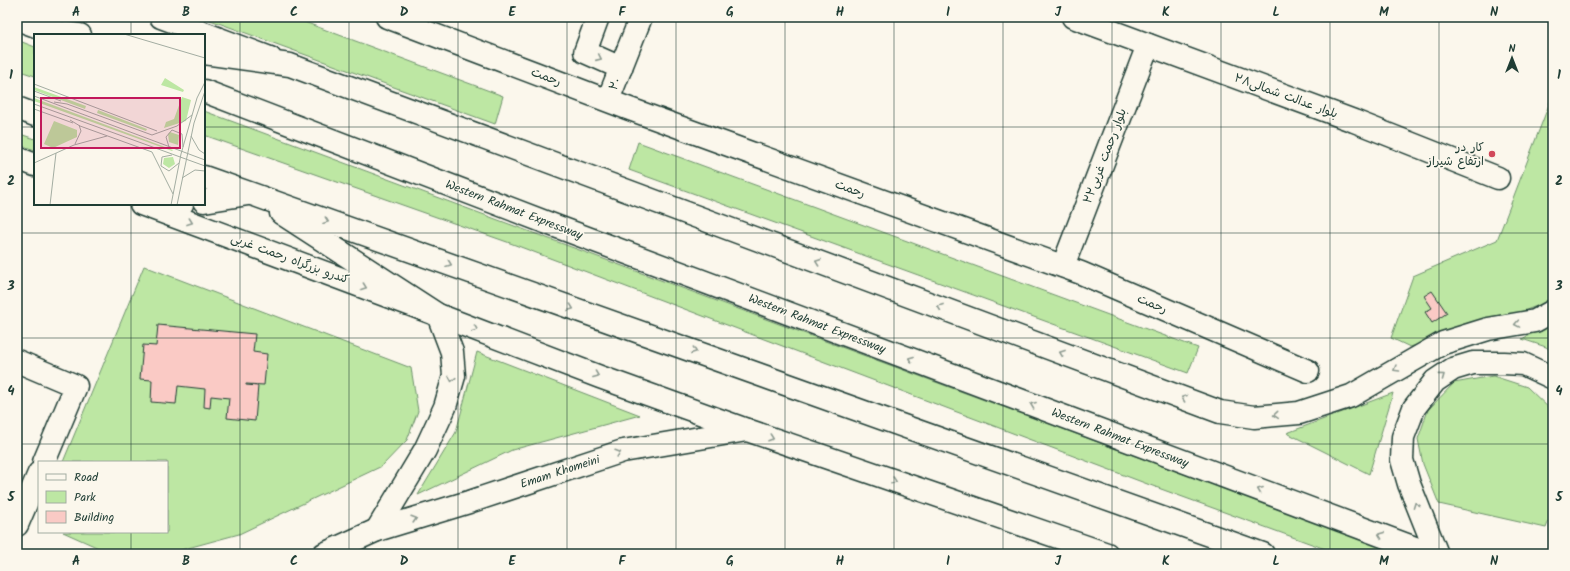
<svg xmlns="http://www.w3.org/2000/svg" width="1570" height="571" viewBox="0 0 1570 571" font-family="Kalam,'Playpen Sans Arabic',sans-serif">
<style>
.green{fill:#bde7a3;stroke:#6e926c}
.building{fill:#facac5;stroke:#1f3d34}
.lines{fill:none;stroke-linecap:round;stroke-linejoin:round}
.minor-casing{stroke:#1f3d34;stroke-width:25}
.major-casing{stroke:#1f3d34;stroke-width:25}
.highway-casing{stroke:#1f3d34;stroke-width:25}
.minor{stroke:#fbf7ec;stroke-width:22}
.major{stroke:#fbf7ec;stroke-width:22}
.highway{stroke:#fbf7ec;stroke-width:22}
.oneway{stroke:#8d9a90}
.grid{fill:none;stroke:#1f3d34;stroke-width:1;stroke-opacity:0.55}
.poi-dot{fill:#d1495b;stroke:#fbf7ec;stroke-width:1.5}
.labels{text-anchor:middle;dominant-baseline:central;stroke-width:3.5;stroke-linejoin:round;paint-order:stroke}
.street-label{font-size:12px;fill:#1f3d34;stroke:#fbf7ec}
.poi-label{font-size:12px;fill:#1f3d34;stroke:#fbf7ec;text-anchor:end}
.inset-road{fill:none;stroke:#a3ada2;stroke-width:1}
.view{fill:#c2185b;fill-opacity:0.15;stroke:#c2185b;stroke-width:2}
.inset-edge{fill:none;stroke:#1f3d34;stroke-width:2}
.neatline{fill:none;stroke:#1f3d34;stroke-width:1.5}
.grid-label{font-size:13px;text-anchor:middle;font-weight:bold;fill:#1f3d34}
</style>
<rect width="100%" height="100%" fill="#fbf7ec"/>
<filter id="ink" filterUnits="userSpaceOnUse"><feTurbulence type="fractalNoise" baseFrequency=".025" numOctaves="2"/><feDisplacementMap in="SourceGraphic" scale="8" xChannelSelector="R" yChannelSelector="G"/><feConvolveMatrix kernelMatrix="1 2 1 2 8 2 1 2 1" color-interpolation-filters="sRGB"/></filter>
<g filter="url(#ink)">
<g class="green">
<polygon points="202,17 291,17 503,96 495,124"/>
<polygon points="17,40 35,47 35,76 17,70"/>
<polygon points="1553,94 1553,300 1502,319 1410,347 1391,338 1413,276 1497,240"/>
<polygon points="204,111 1400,554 1339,554 1150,485 510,243 204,135"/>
<polygon points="17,133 35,139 35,150 17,144"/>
<polygon points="638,142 1198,348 1188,373 629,170"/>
<polygon points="144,266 411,368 418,411 407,440 382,466 239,534 166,554 112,554 63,532 167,532 167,462 63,462"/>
<polygon points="1553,321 1553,352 1546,347 1522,339"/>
<polygon points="477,352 640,415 512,450 418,495 456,432"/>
<polygon points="1493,376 1527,387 1553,412 1553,511 1546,528 1439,504 1423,464 1418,439 1428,410 1454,383"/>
<polygon points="1393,393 1369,474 1287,433"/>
</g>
<g class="building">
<polygon points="1432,291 1447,313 1432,323 1425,312 1432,308 1424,296"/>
<polygon points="158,325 255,334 253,352 267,354 264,385 246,384 246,385 258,386 255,421 227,418 229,398 211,396 210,408 204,407 205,389 178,386 176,404 151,402 152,380 140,379 143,345 156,346"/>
</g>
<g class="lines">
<g class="minor-casing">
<g id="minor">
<polyline points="387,17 627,108 1081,273 1308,371"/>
<polyline points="598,17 585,52 621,68"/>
<polyline points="1073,17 1354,121 1498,178"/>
<polyline points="608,100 641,17"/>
<polyline points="1063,266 1148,45"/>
<polyline points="17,361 76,386 44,462"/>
<polyline points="17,525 39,473"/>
</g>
</g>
<g class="major-casing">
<g id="major">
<polyline points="161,17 270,58"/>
<polyline points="17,158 35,165"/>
<polyline points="141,204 438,315 452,352 454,376 445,407 425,450 377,530"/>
<polyline points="324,554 377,530 469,502 623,451 747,430"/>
</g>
</g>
<g class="highway-casing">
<g id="highway">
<polyline points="17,19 60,35"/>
<polyline points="48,30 80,35"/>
<polyline points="204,53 290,65 1220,412 1254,417 1299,413 1351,396 1443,343 1488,329 1535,321 1553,311"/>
<polyline points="204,91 558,227 1431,554"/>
<polyline points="17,108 35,115"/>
<polyline points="204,177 1263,554"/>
<polyline points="204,201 248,194"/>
<polyline points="154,208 182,204"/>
<polyline points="281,213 438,315 600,377 747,430 1107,554"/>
<polyline points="1437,554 1409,484 1402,460 1403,437 1414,408 1435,381 1453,369 1473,363 1504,363 1523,364 1553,378"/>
</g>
</g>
<use href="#minor" class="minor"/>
<use href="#major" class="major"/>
<use href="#highway" class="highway"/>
</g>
<defs><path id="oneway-chevron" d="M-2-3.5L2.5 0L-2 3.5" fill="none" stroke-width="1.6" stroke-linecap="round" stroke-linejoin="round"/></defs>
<g class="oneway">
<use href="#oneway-chevron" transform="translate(599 58) rotate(24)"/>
<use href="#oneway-chevron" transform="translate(326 221) rotate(20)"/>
<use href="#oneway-chevron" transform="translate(190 222) rotate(20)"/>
<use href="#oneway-chevron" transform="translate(818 262) rotate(-160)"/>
<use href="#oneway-chevron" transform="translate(449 264) rotate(20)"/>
<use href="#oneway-chevron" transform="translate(364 287) rotate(20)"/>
<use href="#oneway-chevron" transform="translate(940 307) rotate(-160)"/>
<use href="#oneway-chevron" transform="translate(571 308) rotate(20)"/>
<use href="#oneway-chevron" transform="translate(1517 324) rotate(170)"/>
<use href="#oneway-chevron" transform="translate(475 329) rotate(21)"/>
<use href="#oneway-chevron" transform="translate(694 351) rotate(20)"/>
<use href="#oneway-chevron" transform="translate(1062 353) rotate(-160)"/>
<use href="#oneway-chevron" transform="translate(911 359) rotate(-159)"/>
<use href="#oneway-chevron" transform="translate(1396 369) rotate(150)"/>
<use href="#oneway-chevron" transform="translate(596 375) rotate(21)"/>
<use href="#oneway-chevron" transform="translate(1442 376) rotate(-36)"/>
<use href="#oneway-chevron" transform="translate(452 379) rotate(101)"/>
<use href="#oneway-chevron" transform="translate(1184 398) rotate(-160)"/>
<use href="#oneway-chevron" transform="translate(1033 405) rotate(-159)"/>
<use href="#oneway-chevron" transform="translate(1276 415) rotate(175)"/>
<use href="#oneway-chevron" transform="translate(771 438) rotate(19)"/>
<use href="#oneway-chevron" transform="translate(618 453) rotate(-17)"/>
<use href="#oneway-chevron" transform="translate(894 481) rotate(19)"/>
<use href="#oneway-chevron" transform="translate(1260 490) rotate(-159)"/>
<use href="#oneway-chevron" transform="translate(1416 505) rotate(-111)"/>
<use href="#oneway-chevron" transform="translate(414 519) rotate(-17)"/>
<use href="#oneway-chevron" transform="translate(1381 535) rotate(-159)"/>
</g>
</g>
<path class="grid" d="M131,17V35M240,17V554M349,17V554M458,17V554M567,17V554M676,17V554M785,17V554M894,17V554M1003,17V554M1112,17V554M1221,17V554M1330,17V554M1439,17V554M17,127H35M204,127H1553M131,204V462M17,233H1553M17,338H1553M17,444H1553M131,532V554"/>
<circle class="poi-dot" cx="1492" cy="154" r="4"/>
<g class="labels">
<g class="street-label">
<text transform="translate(546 77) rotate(21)">رحمت</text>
<text transform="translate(615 84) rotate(-68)">۲۰</text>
<text transform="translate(1286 96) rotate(20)">بلوار عدالت شمالی۲۸</text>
<text transform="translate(1105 156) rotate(-69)">بلوار رحمت غربی۲۲</text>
<text transform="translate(850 189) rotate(20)">رحمت</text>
<text transform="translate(514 210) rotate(21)">Western Rahmat Expressway</text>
<text transform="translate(290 259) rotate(20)">کندرو بزرگراه رحمت غربی</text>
<text transform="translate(1152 304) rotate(23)">رحمت</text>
<text transform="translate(817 324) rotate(21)">Western Rahmat Expressway</text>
<text transform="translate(1120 438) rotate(21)">Western Rahmat Expressway</text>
<text transform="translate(560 472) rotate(-18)">Emam Khomeini</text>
</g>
<g class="poi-label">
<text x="1484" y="147">کار در<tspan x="1484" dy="14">ارتفاع شیراز</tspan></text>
</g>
</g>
<g transform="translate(34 34)">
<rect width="171" height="171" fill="#fbf7ec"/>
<path d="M131,44L150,56L149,58L127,51ZM0,53L52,72L51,75L0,56ZM148,63L157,66L152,87L130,94L132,88L140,85ZM0,64L139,116L138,117L0,67ZM64,76L113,95L112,97L63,79ZM20,87L43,96V103L19,114L10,110ZM136,98L145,101L144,111L135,108L134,100ZM139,123L141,130L135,134L129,130L130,124Z" fill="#bde7a3"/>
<path class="inset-road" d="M90,0L171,24M0,50L123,97M0,57L27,67M0,62L171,126M20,68L33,70L118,101L143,92L158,81M0,70L171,132M0,75L39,89M36,86L46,92L118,118L139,160M157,102L165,116L171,120M41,110L47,97L45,91M135,113L132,103L138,96L148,100L149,113M138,121L128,123L127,132L135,137L145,129M0,129L40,111L73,102M148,144L161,136L171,137M16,171L22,119M137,171L147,120L163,64L171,48M143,171L160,89L171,57"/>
<path class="view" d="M7,64H146V114H7Z"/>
<rect width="171" height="171" class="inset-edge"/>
</g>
<rect width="1570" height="571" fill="none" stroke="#fbf7ec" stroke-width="44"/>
<rect x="38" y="461" width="130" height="72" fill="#fbf7ec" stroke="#a3ada2"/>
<rect x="46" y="474" width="20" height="6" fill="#fbf7ec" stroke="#a3ada2"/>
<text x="74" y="481" font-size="12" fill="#1f3d34">Road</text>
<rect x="46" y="491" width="20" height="12" fill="#bde7a3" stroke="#a3ada2"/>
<text x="74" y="501" font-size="12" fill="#1f3d34">Park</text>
<rect x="46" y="511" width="20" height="12" fill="#facac5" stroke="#a3ada2"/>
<text x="74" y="521" font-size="12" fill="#1f3d34">Building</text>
<g transform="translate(1512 58)" stroke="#fbf7ec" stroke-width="3" paint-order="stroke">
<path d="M0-3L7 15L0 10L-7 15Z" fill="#1f3d34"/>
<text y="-6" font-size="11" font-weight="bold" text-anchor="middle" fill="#1f3d34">N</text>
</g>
<rect x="22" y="22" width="1526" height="527" class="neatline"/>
<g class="grid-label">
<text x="76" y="16">A</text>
<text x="186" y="16">B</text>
<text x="294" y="16">C</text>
<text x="404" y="16">D</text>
<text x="512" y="16">E</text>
<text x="622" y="16">F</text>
<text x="730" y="16">G</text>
<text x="840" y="16">H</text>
<text x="948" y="16">I</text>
<text x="1058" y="16">J</text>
<text x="1166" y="16">K</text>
<text x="1276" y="16">L</text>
<text x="1384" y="16">M</text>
<text x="1494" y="16">N</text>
<text x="11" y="79">1</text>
<text x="1559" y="79">1</text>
<text x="11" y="185">2</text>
<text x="1559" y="185">2</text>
<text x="11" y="290">3</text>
<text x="1559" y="290">3</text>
<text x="11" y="395">4</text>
<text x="1559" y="395">4</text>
<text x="11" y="501">5</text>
<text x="1559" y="501">5</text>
<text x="76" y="565">A</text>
<text x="186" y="565">B</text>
<text x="294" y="565">C</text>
<text x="404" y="565">D</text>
<text x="512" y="565">E</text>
<text x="622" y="565">F</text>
<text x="730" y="565">G</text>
<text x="840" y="565">H</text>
<text x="948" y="565">I</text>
<text x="1058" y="565">J</text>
<text x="1166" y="565">K</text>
<text x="1276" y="565">L</text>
<text x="1384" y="565">M</text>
<text x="1494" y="565">N</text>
</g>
</svg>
